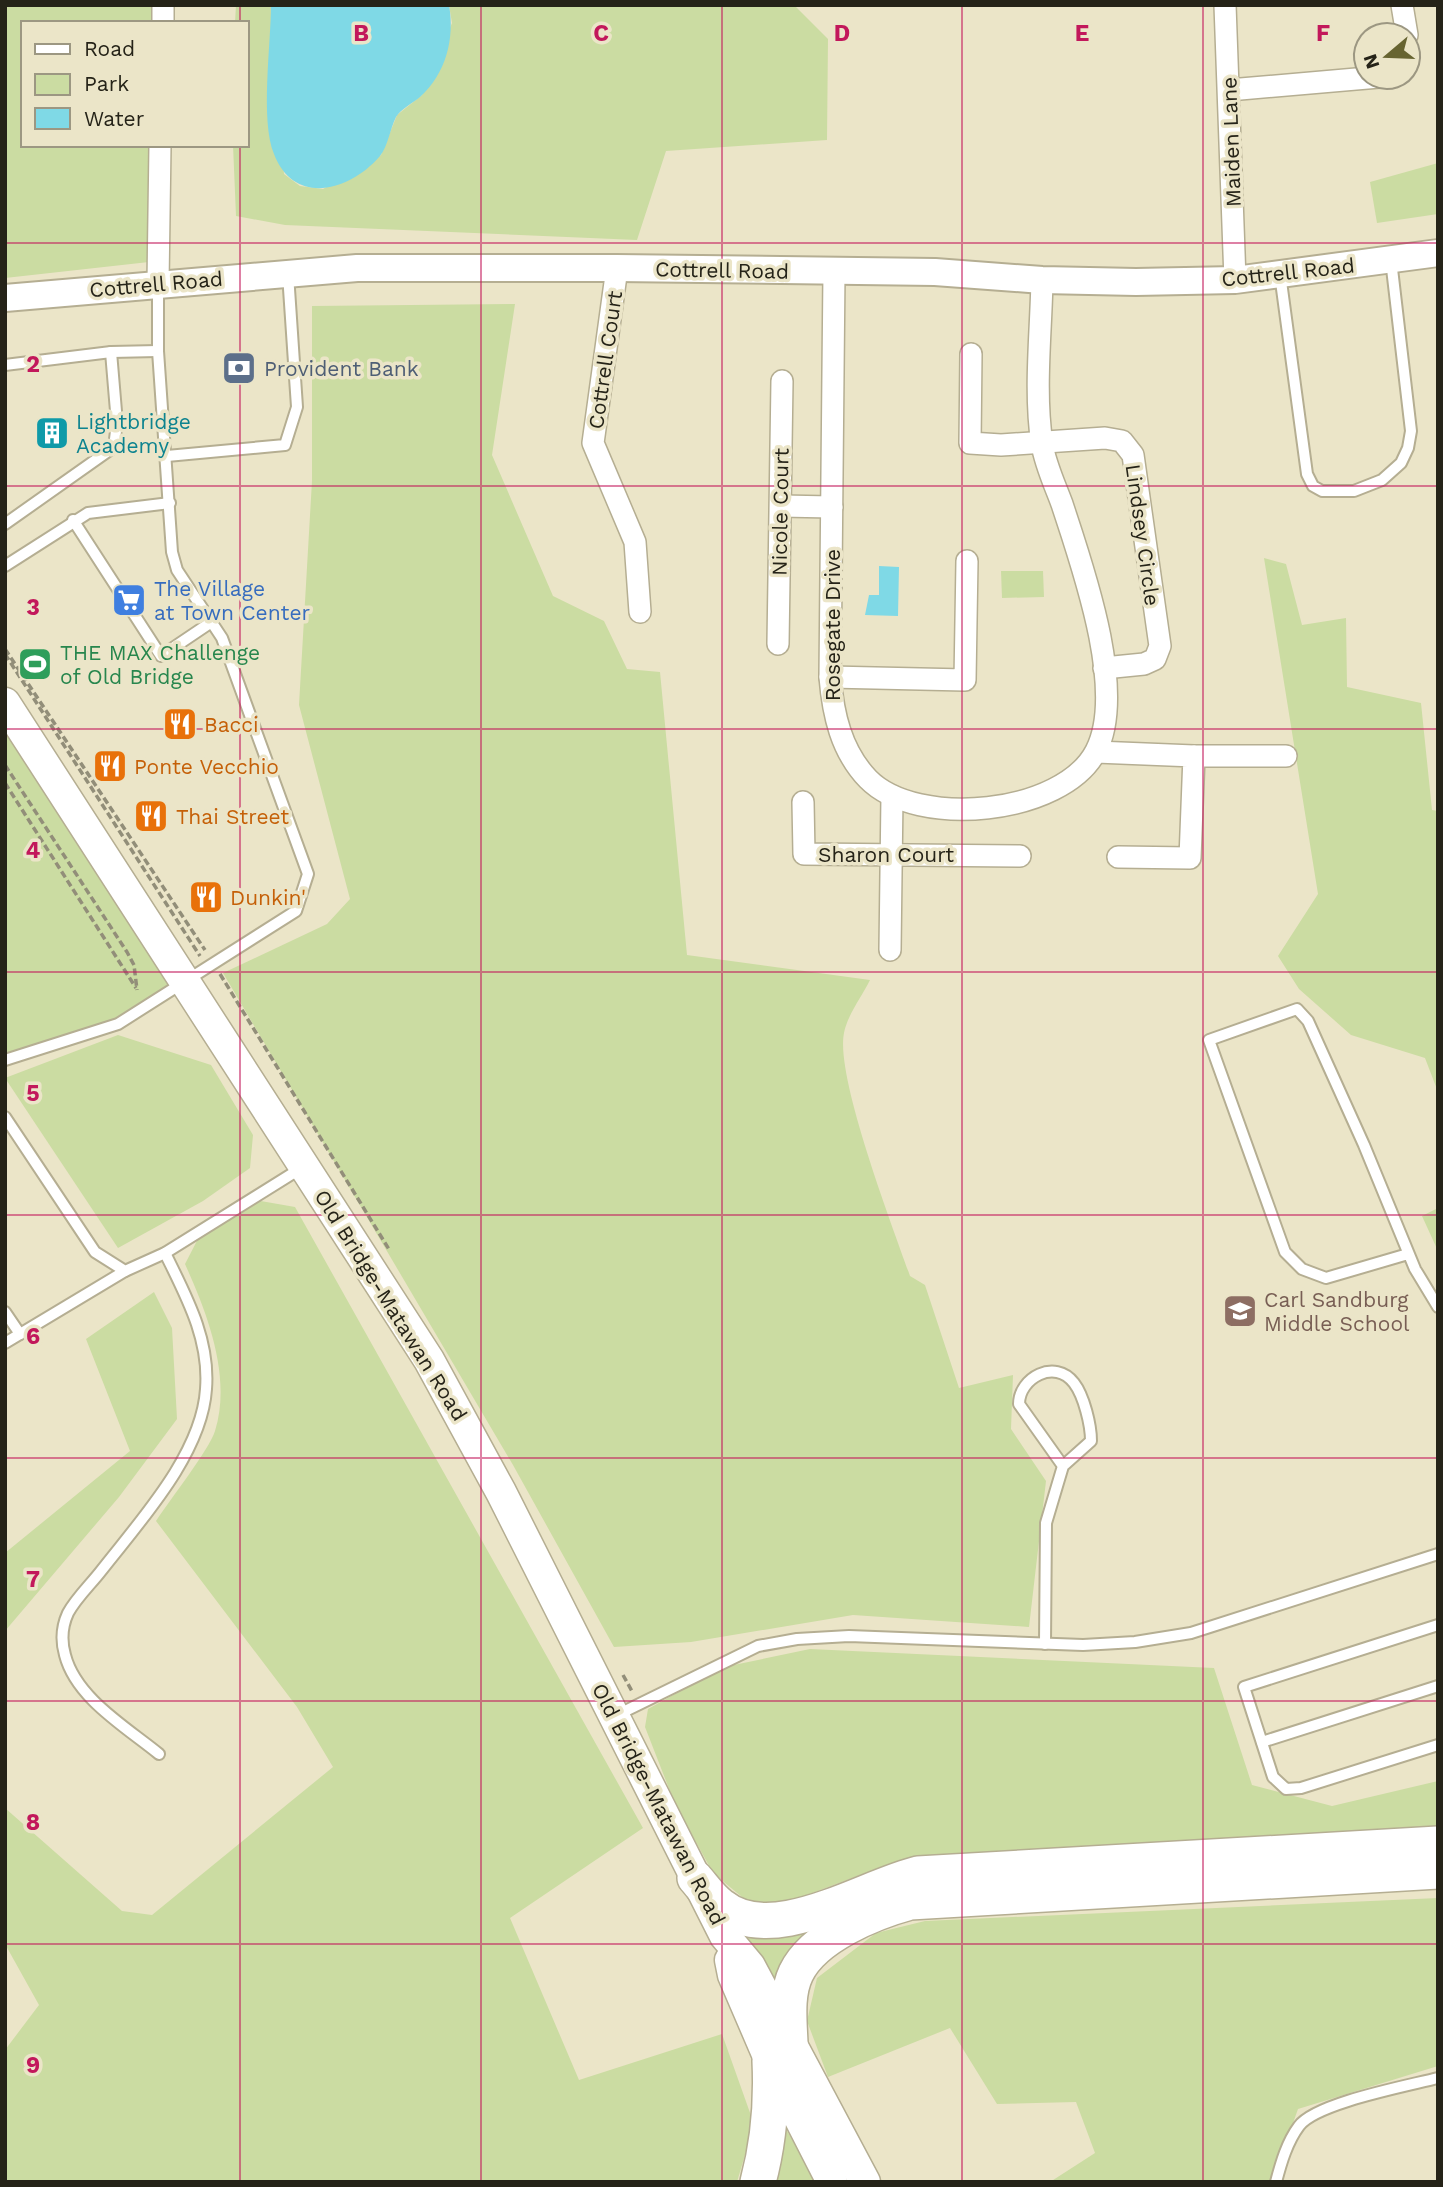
<svg xmlns="http://www.w3.org/2000/svg" width="1443" height="2187" viewBox="0 0 1443 2187" font-family="'Work Sans',sans-serif">
<style>
.green{fill:#cbdca2}
.water{fill:#7fd9e6}
.lines{fill:none;stroke-linecap:round;stroke-linejoin:round}
.service-casing{stroke:#b5ae92;stroke-width:14}
.minor-casing{stroke:#b5ae92;stroke-width:24}
.tertiary-casing{stroke:#b5ae92;stroke-width:30}
.secondary-casing{stroke:#b5ae92;stroke-width:33}
.trunk-casing{stroke:#b5ae92;stroke-width:38}
.path{stroke:#928e79;stroke-width:3.5;stroke-dasharray:7 3.5;stroke-linecap:butt}
.service{stroke:#fff;stroke-width:10}
.minor{stroke:#fff;stroke-width:21}
.tertiary{stroke:#fff;stroke-width:26}
.secondary{stroke:#fff;stroke-width:30}
.trunk{stroke:#fff;stroke-width:35}
.grid{fill:none;stroke:#c2185b;stroke-width:2;stroke-opacity:0.55}
.labels{text-anchor:middle;dominant-baseline:central;stroke-width:7;stroke-linejoin:round;paint-order:stroke}
.street-label{font-size:21px;fill:#252318;stroke:#ebe5c8}
.service-label{font-size:21px;fill:#4e5e75;stroke:#ebe5c8;text-anchor:start}
.culture-label{font-size:21px;fill:#0d838f;stroke:#ebe5c8;text-anchor:start}
.shop-label{font-size:21px;fill:#366cbe;stroke:#ebe5c8;text-anchor:start}
.leisure-label{font-size:21px;fill:#27864d;stroke:#ebe5c8;text-anchor:start}
.food-label{font-size:21px;fill:#c56008;stroke:#ebe5c8;text-anchor:start}
.education-label{font-size:21px;fill:#785e54;stroke:#ebe5c8;text-anchor:start}
.grid-label{font-size:23px;text-anchor:middle;font-weight:bold;fill:#c2185b;stroke:#ebe5c8;stroke-width:7;stroke-linejoin:round;paint-order:stroke}
</style>
<rect width="100%" height="100%" fill="#ebe5c8"/>
<g class="green">
<polygon points="5,5 170,5 170,23 23,23 23,145 168,145 167,260 5,278"/>
<polygon points="236,5 271,5 284,174 300,186 323,189 381,155 397,115 422,95 452,23 449,5 794,5 828,39 827,140 666,151 637,240 285,225 236,216 233,145 247,145 247,23 235,23"/>
<polygon points="1438,163 1438,214 1377,223 1370,182"/>
<path d="M515,304L492,455L553,596L604,621L627,669L660,672L687,955L870,980C862,996 847,1016 844,1033C835,1077 893,1227 910,1276L925,1285L959,1388L1013,1375L1011,1429L1046,1481L1029,1627L853,1615L691,1642L614,1647L513,1465L223,973L327,924L350,899L299,705L312,481V306Z"/>
<polygon points="1264,558 1286,564 1302,625 1346,618 1347,687 1421,703 1432,810 1438,811 1438,1092 1425,1058 1351,1035 1299,989 1278,956 1318,894"/>
<polygon points="1001,571 1043,571 1044,597 1002,598"/>
<polygon points="5,703 184,981 118,1024 5,1060"/>
<polygon points="118,1035 211,1065 253,1135 250,1168 203,1201 118,1248 5,1078"/>
<path d="M255,1200L295,1207L643,1828L510,1918L579,2080L722,2034L754,2124L737,2182H5V2050L39,2005L5,1944V1808L122,1911L152,1915L333,1767L297,1707L156,1521C169,1501 209,1450 215,1431C232,1376 207,1313 185,1264L201,1233Z"/>
<polygon points="1438,1208 1438,1251 1422,1216"/>
<polygon points="154,1292 172,1328 177,1419 119,1497 5,1631 5,1553 130,1451 86,1339"/>
<polygon points="810,1649 1214,1668 1252,1785 1332,1806 1438,1781 1438,1832 900,1860 775,1907 748,1902 713,1873 675,1804 645,1727 648,1709 724,1667"/>
<polygon points="1438,1898 1438,2066 1298,2109 1272,2182 1050,2182 1095,2153 1076,2102 997,2104 950,2028 828,2077 807,2021 817,1978 876,1933 925,1921"/>
<polygon points="818,1923 776,1983 740,1925"/>
<polygon points="783,2127 786,2129 816,2182 767,2182"/>
</g>
<g class="water">
<path d="M271,5H449C455,38 446,74 420,97C413,103 401,109 396,117C390,129 388,146 380,156C349,192 294,206 274,154C260,120 271,44 271,5Z"/>
<polygon points="879,566 899,567 898,616 865,615 869,595 879,595"/>
</g>
<g class="lines">
<g class="service-casing">
<g id="service">
<polyline points="1280,274 1307,474 1313,486 1322,491 1354,491 1382,480 1401,463 1408,448 1411,431 1391,260"/>
<polyline points="5,365 111,352 158,351"/>
<polyline points="167,456 285,445 297,407 288,274"/>
<polyline points="73,520 161,656 210,623"/>
<polyline points="5,524 114,447 117,423 111,352"/>
<polyline points="5,566 88,513 170,503"/>
<polyline points="5,1060 118,1024 296,911 308,874 222,638 177,570 172,552 158,351 158,285"/>
<polyline points="5,1117 95,1252 125,1271 165,1253 303,1167"/>
<polyline points="1408,1254 1326,1278 1302,1269 1285,1252 1209,1040 1297,1009 1308,1021 1364,1145 1415,1269 1438,1307"/>
<polyline points="5,1312 20,1334"/>
<polyline points="5,1343 125,1271"/>
<polyline points="1438,1625 1244,1687 1273,1777 1286,1789 1301,1788 1438,1745"/>
<path d="M1045,1644L1046,1523L1063,1466L1091,1441C1091,1425 1084,1396 1074,1383C1055,1358 1019,1378 1019,1404L1063,1466"/>
<polyline points="617,1715 758,1646 797,1639 849,1636 1083,1645 1135,1642 1191,1633 1438,1554"/>
<polyline points="1262,1742 1438,1686"/>
<path d="M159,1754C126,1727 76,1698 65,1655C61,1641 62,1626 68,1613C76,1598 91,1584 101,1571C140,1521 202,1454 206,1389C210,1339 186,1296 165,1253"/>
<path d="M1276,2182C1281,2163 1287,2142 1299,2126C1316,2103 1407,2086 1438,2078"/>
</g>
</g>
<g class="minor-casing">
<g id="minor">
<polyline points="1225,5 1235,280"/>
<polyline points="1402,5 1407,35"/>
<polyline points="163,23 163,5"/>
<polyline points="1229,90 1379,77"/>
<polyline points="617,268 593,443 635,542 640,612"/>
<path d="M834,272L830,677C833,714 841,751 868,779C917,829 1063,815 1096,751C1127,691 1082,565 1062,504C1055,485 1045,464 1042,444C1034,391 1041,333 1042,280"/>
<polyline points="158,283 160,145"/>
<polyline points="971,354 970,443 1001,445 1105,438 1122,441 1133,455 1160,646 1155,659 1144,664 1104,668"/>
<polyline points="781,506 832,507"/>
<polyline points="778,644 782,381"/>
<polyline points="830,677 965,680 967,561"/>
<polyline points="1096,752 1194,756 1190,858 1118,857"/>
<polyline points="1194,756 1286,756"/>
<polyline points="803,802 804,854 1020,856"/>
<polyline points="890,950 892,796"/>
</g>
</g>
<g class="tertiary-casing">
<polyline id="tertiary" points="5,298 357,268 617,268 935,272 1042,280 1136,282 1235,280 1438,253"/>
</g>
<g class="secondary-casing">
<g id="secondary">
<polyline points="5,703 429,1360 501,1492 725,1936 750,1966 865,2182"/>
<polyline points="730,1960 733,1975 770,2061 832,2182"/>
</g>
</g>
<g class="trunk-casing">
<g id="trunk">
<path d="M695,1878C703,1887 711,1899 721,1906C772,1948 864,1887 918,1874L1438,1844"/>
<path d="M790,2043C789,2019 786,1994 796,1973C814,1936 873,1912 910,1902L1438,1871"/>
<path d="M758,2182C769,2141 772,2103 770,2061"/>
</g>
</g>
<g class="path">
<polyline points="5,649 205,950"/>
<polyline points="5,654 200,956"/>
<polyline points="5,765 127,952 134,965 137,990"/>
<polyline points="5,783 136,988"/>
<polyline points="220,974 390,1251"/>
<polyline points="623,1675 633,1693"/>
</g>
<use href="#service" class="service"/>
<use href="#minor" class="minor"/>
<use href="#tertiary" class="tertiary"/>
<use href="#secondary" class="secondary"/>
<use href="#trunk" class="trunk"/>
</g>
<path class="grid" d="M240,5V23M481,5V2182M722,5V2182M962,5V2182M1203,5V2182M240,145V2182M5,243H1438M5,486H1438M5,729H1438M5,972H1438M5,1215H1438M5,1458H1438M5,1701H1438M5,1944H1438"/>
<defs>
<g id="bank-square" transform="scale(1.75)"><rect x="-9" y="-9" width="18" height="18" rx="4" fill="#5c6f8a" stroke="#ebe5c8"/><path d="M-6-4H6V4H-6ZM0-2.3a2.3 2.3 0 1 0 0 4.6a2.3 2.3 0 1 0 0-4.6Z" fill="#fff"/></g>
<g id="building-square" transform="scale(1.75)"><rect x="-9" y="-9" width="18" height="18" rx="4" fill="#0f9aa8" stroke="#ebe5c8"/><path d="M-4-6H4V6H1V3H-1V6H-4ZM-2.5-4.3h1.7v1.8h-1.7ZM.8-4.3h1.7v1.8H.8ZM-2.5-1h1.7V.8h-1.7ZM.8-1h1.7V.8H.8Z" fill="#fff"/></g>
<g id="supermarket-square" transform="scale(1.75)"><rect x="-9" y="-9" width="18" height="18" rx="4" fill="#3f7fe0" stroke="#ebe5c8"/><path d="M-6-5.5h2.5l.6 2H6L4.5 2H-2.5L-4.4-4H-6ZM-1.5 3.2a1.3 1.3 0 1 0 .1 0ZM3 3.2a1.3 1.3 0 1 0 .1 0Z" fill="#fff"/></g>
<g id="stadium-square" transform="scale(1.75)"><rect x="-9" y="-9" width="18" height="18" rx="4" fill="#2e9e5b" stroke="#ebe5c8"/><path d="M0-5a6.5 5 0 1 0 0 10a6.5 5 0 1 0 0-10ZM-3.5-1.8h7v3.6h-7Z" fill="#fff"/></g>
<g id="restaurant-square" transform="scale(1.75)"><rect x="-9" y="-9" width="18" height="18" rx="4" fill="#e8710a" stroke="#ebe5c8"/><path d="M-5-6h1v4h1v-4h1v4h1v-4h1v5L-1.5 .5V6h-2V.5L-5-1ZM5-6V6H3V1.5H1.5Q1.5-4 5-6Z" fill="#fff"/></g>
<g id="school-square" transform="scale(1.75)"><rect x="-9" y="-9" width="18" height="18" rx="4" fill="#8d6e63" stroke="#ebe5c8"/><path d="M0-5L7-2L0 1L-7-2ZM-4 1L0 2.5L4 1V4Q0 6-4 4Z" fill="#fff"/></g>
</defs>
<g fill-rule="evenodd">
<use href="#bank-square" x="239" y="368"/>
<use href="#building-square" x="52" y="433"/>
<use href="#supermarket-square" x="129" y="600"/>
<use href="#stadium-square" x="35" y="664"/>
<use href="#restaurant-square" x="180" y="724"/>
<use href="#restaurant-square" x="110" y="766"/>
<use href="#restaurant-square" x="151" y="816"/>
<use href="#restaurant-square" x="206" y="897"/>
<use href="#school-square" x="1240" y="1311"/>
</g>
<g class="labels">
<g class="street-label">
<text transform="translate(1231 142) rotate(-92)">Maiden Lane</text>
<text transform="translate(722 270) rotate(1)">Cottrell Road</text>
<text transform="translate(1288 272) rotate(-6)">Cottrell Road</text>
<text transform="translate(156 284) rotate(-5)">Cottrell Road</text>
<text transform="translate(605 360) rotate(-82)">Cottrell Court</text>
<text transform="translate(780 512) rotate(-89)">Nicole Court</text>
<text transform="translate(1143 535) rotate(82)">Lindsey Circle</text>
<text transform="translate(832 625) rotate(-90)">Rosegate Drive</text>
<text x="886" y="854">Sharon Court</text>
<text transform="translate(391 1305) rotate(58)">Old Bridge-Matawan Road</text>
<text transform="translate(659 1804) rotate(63)">Old Bridge-Matawan Road</text>
</g>
<g class="service-label">
<text x="264" y="368">Provident Bank</text>
</g>
<g class="culture-label">
<text x="76" y="421">Lightbridge<tspan x="76" dy="24">Academy</tspan></text>
</g>
<g class="shop-label">
<text x="154" y="588">The Village<tspan x="154" dy="24">at Town Center</tspan></text>
</g>
<g class="leisure-label">
<text x="60" y="652">THE MAX Challenge<tspan x="60" dy="24">of Old Bridge</tspan></text>
</g>
<g class="food-label">
<text x="204" y="724">Bacci</text>
<text x="134" y="766">Ponte Vecchio</text>
<text x="176" y="816">Thai Street</text>
<text x="230" y="897">Dunkin'</text>
</g>
<g class="education-label">
<text x="1264" y="1299">Carl Sandburg<tspan x="1264" dy="24">Middle School</tspan></text>
</g>
</g>
<g class="grid-label">
<text x="361" y="41">B</text>
<text x="601" y="41">C</text>
<text x="842" y="41">D</text>
<text x="1082" y="41">E</text>
<text x="1323" y="41">F</text>
<text x="33" y="372">2</text>
<text x="33" y="615">3</text>
<text x="33" y="858">4</text>
<text x="33" y="1101">5</text>
<text x="33" y="1344">6</text>
<text x="33" y="1587">7</text>
<text x="33" y="1830">8</text>
<text x="33" y="2073">9</text>
</g>
<rect width="1443" height="2187" fill="none" stroke="#252318" stroke-width="14"/>
<rect x="21" y="21" width="228" height="126" fill="#ebe5c8" stroke="#9c9782" stroke-width="2"/>
<rect x="35" y="44" width="35" height="10" fill="#ffffff" stroke="#9c9782" stroke-width="2"/>
<text x="84" y="56" font-size="21" fill="#252318">Road</text>
<rect x="35" y="74" width="35" height="21" fill="#cbdca2" stroke="#9c9782" stroke-width="2"/>
<text x="84" y="91" font-size="21" fill="#252318">Park</text>
<rect x="35" y="108" width="35" height="21" fill="#7fd9e6" stroke="#9c9782" stroke-width="2"/>
<text x="84" y="126" font-size="21" fill="#252318">Water</text>
<g transform="translate(1387 56) rotate(251)"><circle r="33" fill="#ebe5c8" stroke="#9c9782" stroke-width="2"/>
<path d="M0-5L12 26L0 18L-12 26Z" fill="#676431"/>
<text y="-10" font-size="19" font-weight="bold" text-anchor="middle" fill="#252318">N</text>
</g>
</svg>
